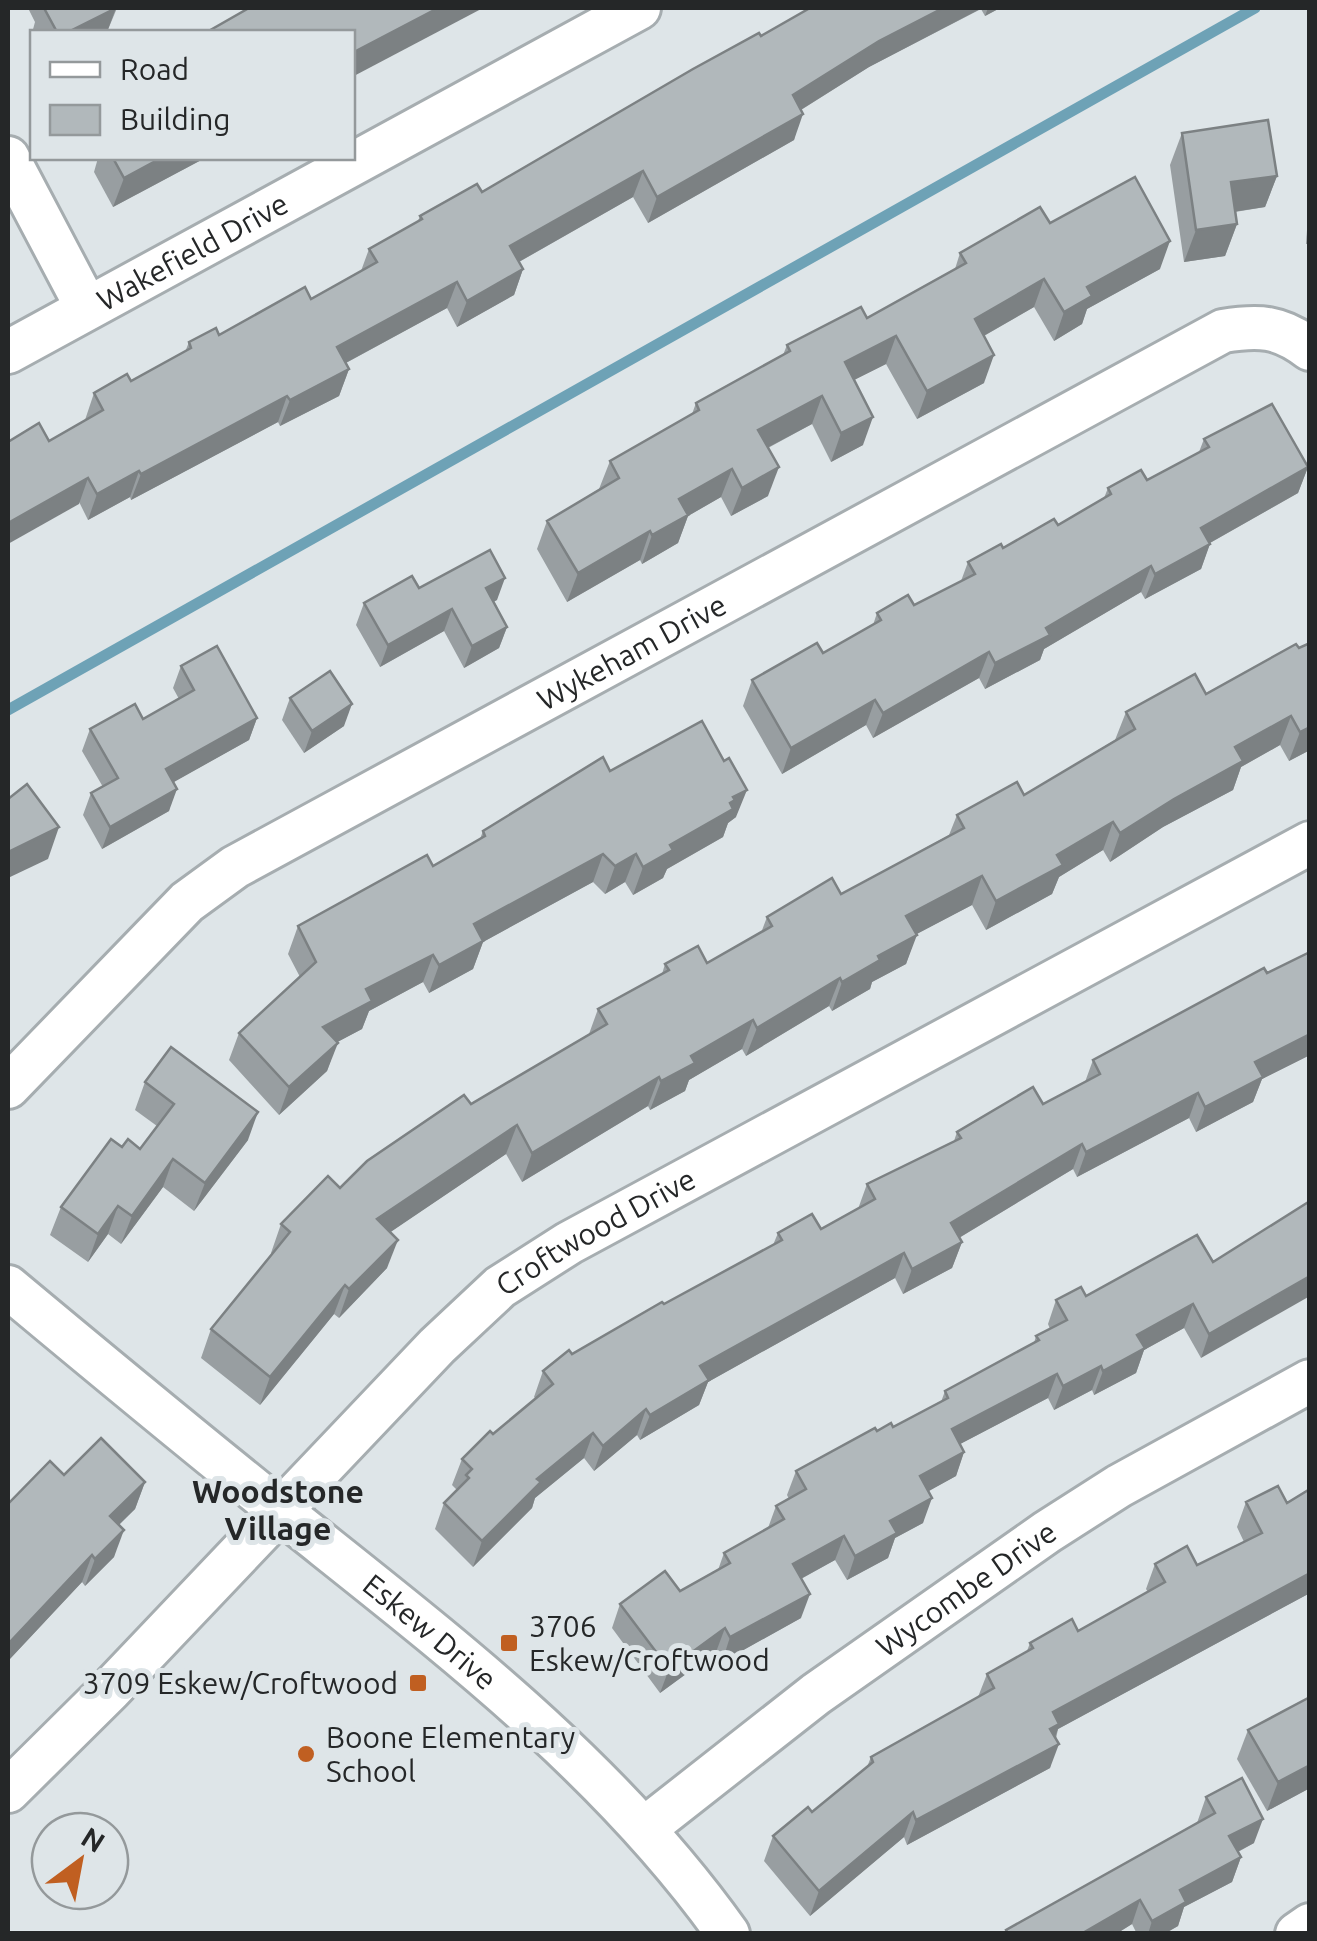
<svg xmlns="http://www.w3.org/2000/svg" width="1317" height="1941" viewBox="0 0 1317 1941" font-family="Ubuntu,sans-serif">
<style>
.lines{fill:none;stroke-linecap:round;stroke-linejoin:round}
.stream{stroke:#6ea2b6;stroke-width:11}
.minor-casing{stroke:#a6adb0;stroke-width:48}
.minor{stroke:#fff;stroke-width:42}
.wall{fill:#989ea1}
.shaded-wall{fill:#7c8183}
.building{fill:#b1b8bb;stroke:#7c8183;stroke-width:2.5}
.poi-dot{fill:#c05f21;stroke:#dee5e8;stroke-width:4}
.labels{text-anchor:middle;dominant-baseline:central;stroke-width:10;stroke-linejoin:round;paint-order:stroke}
.street-label{font-size:30px;fill:#252728;stroke:#dee5e8}
.poi-label{font-size:30px;fill:#252728;stroke:#dee5e8;text-anchor:start}
.neighbourhood-label{font-size:32px;font-weight:bold;fill:#252728;stroke:#dee5e8}
</style>
<rect width="100%" height="100%" fill="#dee5e8"/>
<g class="lines">
<polyline class="stream" points="8,710 1255,8"/>
<g class="minor-casing">
<g id="minor">
<polyline points="8,158 87,308"/>
<path id="s1" d="M8,352L639,8"/>
<path id="s2" d="M8,1087L187,902L235,867L1223,331C1259,325 1280,326 1310,349"/>
<path id="s3" d="M8,1287C99,1363 191,1439 283,1513C443,1641 608,1765 728,1934"/>
<path id="s4" d="M8,1791L110,1690L437,1346L500,1287L569,1243L1310,843"/>
<path id="s5" d="M644,1829L816,1694L1047,1532L1119,1486L1310,1381"/>
<polyline points="1297,1934 1310,1925"/>
</g>
</g>
<use href="#minor" class="minor"/>
</g>
<g class="wall">
<polygon points="28,8 117,8 107,32 32,33 35,22"/>
<polygon points="810,8 1000,8 985,16 981,9 869,67 801,110 794,140 648,223 633,197 519,262 523,269 514,295 457,327 447,308 346,363 349,369 339,396 280,426 278,422 131,500 130,497 88,520 49,441 85,420 94,393 131,381 185,352 189,342 219,335 311,299 361,271 369,249 418,221 420,216 482,192"/>
<polygon points="1182,133 1277,176 1265,207 1235,212 1237,224 1225,256 1184,262 1170,165"/>
<polygon points="98,158 205,158 113,207 94,172"/>
<polygon points="1310,190 1310,244 1306,244"/>
<polygon points="1050,223 1160,269 1087,309 1082,324 1054,341 1034,307 984,336 984,383 917,419 886,364 854,380 863,445 831,462 812,424 768,448 768,496 731,516 721,497 688,516 678,543 642,564 640,560 567,602 537,549 547,521 599,489 610,461 692,414 696,403 783,355 787,345 867,318 955,269 960,253"/>
<polygon points="1204,439 1308,467 1298,493 1210,543 1201,569 1145,599 1141,592 1044,649 1040,660 985,689 979,678 873,738 866,725 782,774 743,706 752,680 823,653 873,625 877,613 914,605 961,581 968,562 1058,525 1104,498 1108,488 1147,480 1199,452"/>
<polygon points="419,588 497,600 494,601 507,627 499,648 464,668 444,631 380,667 356,625 364,603"/>
<polygon points="1296,644 1310,750 1289,761 1280,745 1241,767 1233,790 1163,827 1110,862 1103,850 1059,877 1052,894 986,930 972,905 916,934 906,964 872,982 870,989 832,1011 829,1006 746,1056 742,1049 689,1080 685,1091 650,1110 648,1106 522,1182 506,1154 390,1232 387,1268 339,1318 334,1314 260,1405 201,1358 211,1329 272,1254 271,1253 281,1224 471,1104 589,1034 598,1009 662,974 665,964 707,963 761,933 767,917 841,894 949,835 957,815 1024,795 1115,740 1126,712 1206,694"/>
<polygon points="181,666 257,718 249,740 173,782 169,811 102,849 83,815 91,793 103,787 82,751 90,729 143,719 179,699 173,688"/>
<polygon points="290,698 344,726 304,753 282,720"/>
<polygon points="610,771 736,817 728,823 723,837 667,869 663,878 633,895 625,882 605,894 593,882 483,942 473,969 429,993 423,982 369,1011 362,1029 337,1042 327,1071 279,1115 229,1060 239,1033 300,977 288,954 298,926 433,866 480,839 483,831"/>
<polygon points="1310,952 1310,1055 1262,1079 1253,1102 1196,1132 1189,1118 1077,1177 1073,1169 959,1238 962,1242 952,1268 903,1294 895,1278 708,1382 699,1405 640,1440 637,1435 594,1471 584,1458 535,1498 532,1508 473,1567 435,1529 444,1503 457,1490 452,1485 462,1459 536,1399 534,1397 543,1371 572,1354 773,1245 778,1233 821,1229 858,1209 867,1184 954,1141 957,1132 1043,1104 1085,1082 1093,1060"/>
<polygon points="145,1082 248,1140 194,1211 163,1187 121,1244 108,1234 88,1262 50,1235 61,1207 122,1147 140,1149 157,1126 135,1110"/>
<polygon points="1310,1201 1201,1358 1184,1328 1144,1350 1136,1373 1094,1395 1092,1390 1054,1410 1048,1398 960,1444 964,1452 956,1476 928,1491 923,1523 895,1538 888,1558 847,1580 835,1560 801,1579 801,1618 722,1662 716,1652 660,1693 612,1628 620,1604 680,1591 718,1570 724,1553 768,1528 776,1506 789,1499 787,1495 796,1471 877,1431 893,1427 941,1402 945,1391 1034,1343 1036,1336 1050,1329 1048,1324 1056,1300 1086,1296 1213,1262"/>
<polygon points="64,1475 145,1482 135,1509 119,1525 114,1557 85,1586 82,1582 8,1661 8,1504"/>
<polygon points="1246,1502 1310,1593 1058,1729 1050,1768 907,1845 904,1837 810,1916 764,1861 773,1836 812,1812 867,1767 871,1757 978,1697 987,1674 1027,1651 1030,1643 1078,1631 1148,1592 1146,1589 1155,1564 1197,1565 1244,1542 1237,1527"/>
<polygon points="1248,1730 1310,1788 1267,1811 1237,1759"/>
<polygon points="1206,1797 1254,1843 1238,1852 1241,1857 1232,1882 1184,1907 1178,1926 1164,1934 1137,1934 1132,1924 1116,1934 1004,1934 1006,1930 1197,1823"/>
</g>
<g class="shaded-wall">
<polygon points="116,8 107,32 68,32"/>
<polygon points="438,8 483,8 352,77 352,53"/>
<polygon points="943,8 982,8 869,67 783,121 793,95 879,41"/>
<polygon points="988,8 1000,8 985,16"/>
<polygon points="803,114 794,140 648,223 657,197"/>
<polygon points="161,158 205,158 113,207 124,178"/>
<polygon points="643,171 633,197 501,272 510,246"/>
<polygon points="1277,176 1265,207 1219,214 1231,182"/>
<polygon points="1237,224 1225,256 1184,262 1196,230"/>
<polygon points="1170,241 1160,269 1087,309 1082,324 1054,341 1064,312 1087,287"/>
<polygon points="523,269 514,295 457,327 467,301"/>
<polygon points="1044,279 1034,307 964,347 975,319"/>
<polygon points="457,282 447,308 327,373 337,347"/>
<polygon points="896,336 886,364 834,390 845,362"/>
<polygon points="994,355 984,383 917,419 927,391"/>
<polygon points="349,369 339,396 280,426 290,400"/>
<polygon points="287,396 278,422 131,500 141,474"/>
<polygon points="822,396 812,424 748,458 758,430"/>
<polygon points="873,417 863,445 831,462 841,433"/>
<polygon points="779,467 768,496 731,516 742,488"/>
<polygon points="1308,467 1298,493 1192,553 1201,528"/>
<polygon points="732,469 721,497 688,516 678,543 642,564 652,535 679,499"/>
<polygon points="139,471 130,497 88,520 97,494"/>
<polygon points="88,478 79,504 8,544 8,523"/>
<polygon points="650,531 640,560 567,602 578,573"/>
<polygon points="1210,544 1201,569 1145,599 1155,574"/>
<polygon points="1151,566 1141,592 1044,649 1040,660 985,689 995,663 1046,628"/>
<polygon points="505,578 497,600 478,610 486,588"/>
<polygon points="452,609 444,631 380,667 388,645"/>
<polygon points="507,627 499,648 464,668 472,646"/>
<polygon points="989,652 979,678 873,738 883,713"/>
<polygon points="875,700 866,725 782,774 791,748"/>
<polygon points="352,704 344,726 304,753 312,731"/>
<polygon points="1291,716 1280,745 1241,767 1233,790 1163,827 1110,862 1120,833 1235,747"/>
<polygon points="257,718 249,740 158,791 166,769"/>
<polygon points="1310,727 1310,750 1289,761 1300,732"/>
<polygon points="177,789 169,811 102,849 110,827"/>
<polygon points="747,790 736,817 728,823 723,837 667,869 663,878 633,895 643,867 670,845 733,797"/>
<polygon points="1113,822 1103,850 1059,877 1052,894 986,930 996,901 1057,855"/>
<polygon points="59,827 48,859 8,878 8,852"/>
<polygon points="603,854 593,882 483,942 473,969 429,993 439,965 474,924"/>
<polygon points="636,854 625,882 605,894 615,866"/>
<polygon points="982,876 972,905 896,945 906,916"/>
<polygon points="917,935 906,964 872,982 870,989 832,1011 842,982 878,956"/>
<polygon points="433,955 423,982 369,1011 362,1029 313,1055 323,1027 366,989"/>
<polygon points="840,978 829,1006 746,1056 757,1028"/>
<polygon points="753,1020 742,1049 689,1080 685,1091 650,1110 661,1081 691,1056"/>
<polygon points="1310,1034 1310,1055 1262,1079 1253,1102 1196,1132 1205,1107 1255,1062"/>
<polygon points="338,1043 327,1071 279,1115 289,1087"/>
<polygon points="659,1077 648,1106 522,1182 532,1153"/>
<polygon points="1198,1093 1189,1118 1077,1177 1086,1152"/>
<polygon points="258,1112 248,1140 194,1211 205,1183"/>
<polygon points="517,1125 506,1154 367,1248 377,1219"/>
<polygon points="1082,1144 1073,1169 942,1248 951,1223"/>
<polygon points="173,1159 163,1187 121,1244 132,1216"/>
<polygon points="118,1206 108,1234 88,1262 98,1234"/>
<polygon points="398,1240 387,1268 339,1318 349,1289"/>
<polygon points="962,1242 952,1268 903,1294 912,1269"/>
<polygon points="904,1253 895,1278 708,1382 699,1405 640,1440 650,1415 700,1366"/>
<polygon points="1310,1276 1310,1296 1201,1358 1209,1334"/>
<polygon points="345,1285 334,1314 260,1405 270,1377"/>
<polygon points="1193,1304 1184,1328 1144,1350 1136,1373 1094,1395 1103,1371 1137,1335"/>
<polygon points="1101,1366 1092,1390 1054,1410 1063,1386"/>
<polygon points="1057,1374 1048,1398 943,1453 952,1429"/>
<polygon points="646,1409 637,1435 594,1471 603,1446"/>
<polygon points="593,1433 584,1458 535,1498 532,1508 473,1567 482,1541 537,1479"/>
<polygon points="964,1452 956,1476 911,1501 920,1476"/>
<polygon points="145,1482 135,1509 100,1543 110,1516"/>
<polygon points="932,1498 923,1523 895,1538 888,1558 847,1580 855,1556 890,1521"/>
<polygon points="124,1530 114,1557 85,1586 95,1559"/>
<polygon points="844,1536 835,1560 784,1588 793,1564"/>
<polygon points="92,1555 82,1582 8,1661 8,1644"/>
<polygon points="1310,1573 1310,1593 1058,1729 1051,1748 1059,1744 1050,1768 907,1845 916,1820 1053,1712"/>
<polygon points="810,1594 801,1618 722,1662 730,1637"/>
<polygon points="725,1628 716,1652 660,1693 669,1669"/>
<polygon points="1310,1765 1310,1788 1267,1811 1278,1782"/>
<polygon points="913,1812 904,1837 810,1916 819,1891"/>
<polygon points="1263,1819 1254,1843 1220,1861 1229,1836"/>
<polygon points="1241,1857 1232,1882 1184,1907 1178,1926 1164,1934 1148,1934 1152,1921 1180,1890"/>
<polygon points="1140,1900 1132,1924 1116,1934 1081,1934"/>
</g>
<g class="building">
<polygon points="44,8 116,8 68,32 57,32"/>
<polygon points="249,8 438,8 352,53 352,32 207,32"/>
<polygon points="810,8 943,8 879,41 793,95 803,114 657,197 643,171 510,246 523,269 467,301 457,282 337,347 349,369 290,400 287,396 141,474 139,471 97,494 88,478 8,523 8,442 39,423 49,441 103,410 94,393 127,374 131,381 191,348 189,342 216,328 219,335 305,287 311,299 377,262 369,249 422,219 420,216 477,184 482,192 693,69 759,33 761,36"/>
<polygon points="1268,120 1277,176 1231,182 1237,224 1196,230 1182,133"/>
<polygon points="113,158 161,158 124,178"/>
<polygon points="1135,177 1170,241 1087,287 1092,296 1064,312 1044,279 975,319 994,355 927,391 896,336 845,362 873,417 841,433 822,396 758,430 779,467 742,488 732,469 679,499 688,515 652,535 650,531 578,573 547,521 619,478 610,461 699,410 696,403 790,351 787,345 861,307 867,318 966,263 960,253 1040,207 1050,223"/>
<polygon points="1272,404 1308,467 1201,528 1210,544 1155,574 1151,566 1046,628 1050,635 995,663 989,652 883,713 875,700 791,748 752,680 817,643 823,653 881,620 877,613 908,595 914,605 975,574 968,562 1001,544 1003,548 1054,519 1058,525 1111,494 1108,488 1141,470 1147,480 1209,447 1204,439"/>
<polygon points="490,550 505,578 486,588 507,627 472,646 452,609 388,645 364,603 412,576 419,588"/>
<polygon points="1310,643 1310,727 1300,732 1291,716 1235,747 1243,761 1174,799 1120,833 1113,822 1057,855 1063,865 996,901 982,876 906,916 917,935 878,956 880,960 842,982 840,978 757,1028 753,1020 691,1056 695,1063 661,1081 659,1077 532,1153 517,1125 377,1219 398,1240 349,1289 345,1285 270,1377 211,1329 290,1232 281,1224 328,1176 340,1188 367,1161 464,1095 471,1104 607,1024 598,1009 669,970 665,964 698,946 707,963 772,926 767,917 832,878 841,894 964,828 957,815 1017,782 1024,795 1135,729 1126,712 1195,674 1206,694 1296,644 1299,648"/>
<polygon points="217,646 257,718 166,769 177,789 110,827 91,793 118,778 90,729 135,704 143,719 194,690 181,666"/>
<polygon points="330,671 352,704 312,731 290,698"/>
<polygon points="702,721 724,761 729,758 747,790 733,797 735,800 730,803 733,809 670,845 673,850 643,867 636,854 615,866 603,854 474,924 483,941 439,965 433,955 366,989 372,1001 323,1027 338,1043 289,1087 239,1033 316,962 298,926 427,855 433,866 485,836 483,831 603,757 610,771"/>
<polygon points="27,784 59,827 8,852 8,799"/>
<polygon points="1310,952 1310,1034 1255,1062 1263,1077 1205,1107 1198,1093 1086,1152 1082,1144 951,1223 962,1242 912,1269 904,1253 700,1366 709,1380 650,1415 646,1409 603,1446 593,1433 537,1479 541,1482 482,1541 444,1503 469,1478 466,1475 472,1469 462,1459 490,1431 493,1434 553,1384 543,1371 569,1350 572,1354 662,1302 664,1304 782,1240 778,1233 812,1214 821,1229 875,1199 867,1184 961,1138 957,1132 1033,1087 1043,1104 1100,1074 1093,1060 1264,968 1267,973"/>
<polygon points="171,1047 258,1112 205,1183 173,1159 132,1216 118,1206 98,1234 61,1207 111,1139 122,1147 128,1139 140,1149 174,1104 145,1082"/>
<polygon points="1310,1201 1310,1276 1209,1334 1193,1304 1137,1335 1145,1348 1103,1371 1101,1366 1063,1386 1057,1374 952,1429 964,1452 920,1476 932,1498 890,1521 897,1533 855,1556 844,1536 793,1564 810,1594 730,1637 725,1628 669,1669 620,1604 665,1571 680,1591 730,1563 724,1553 784,1519 776,1506 806,1489 796,1471 875,1428 877,1431 891,1423 893,1427 948,1398 945,1391 1039,1340 1036,1336 1067,1320 1056,1300 1081,1287 1086,1296 1197,1235 1213,1262"/>
<polygon points="101,1438 145,1482 110,1516 124,1530 95,1559 92,1555 8,1644 8,1504 50,1461 64,1475"/>
<polygon points="1278,1486 1287,1503 1310,1489 1310,1573 1053,1712 1059,1724 1050,1729 1059,1744 916,1820 913,1812 819,1891 773,1836 808,1807 812,1812 873,1762 871,1757 994,1688 987,1674 1033,1648 1030,1643 1072,1619 1078,1631 1165,1582 1155,1564 1187,1546 1197,1565 1262,1533 1246,1502"/>
<polygon points="1310,1697 1310,1765 1278,1782 1248,1730"/>
<polygon points="1242,1778 1263,1819 1229,1836 1241,1857 1180,1890 1186,1902 1152,1921 1140,1900 1081,1934 1008,1934 1006,1930 1215,1813 1206,1797"/>
</g>
<g class="poi-dot">
<rect x="499" y="1633" width="20" height="20" rx="5"/>
<rect x="408" y="1673" width="20" height="20" rx="5"/>
<circle cx="306" cy="1754" r="10"/>
</g>
<g class="labels">
<g class="street-label">
<text stroke="none"><textPath href="#s1" startOffset="210">Wakefield Drive</textPath></text>
<text stroke="none"><textPath href="#s2" startOffset="768">Wykeham Drive</textPath></text>
<text stroke="none"><textPath href="#s4" startOffset="815">Croftwood Drive</textPath></text>
<text stroke="none"><textPath href="#s5" startOffset="402">Wycombe Drive</textPath></text>
<text stroke="none"><textPath href="#s3" startOffset="545">Eskew Drive</textPath></text>
</g>
<g class="poi-label">
<text x="529" y="1626">3706<tspan x="529" dy="34">Eskew/Croftwood</tspan></text>
<text x="398" y="1683" text-anchor="end">3709 Eskew/Croftwood</text>
<text x="326" y="1737">Boone Elementary<tspan x="326" dy="34">School</tspan></text>
</g>
<g class="neighbourhood-label">
<text x="278" y="1491">Woodstone<tspan x="278" dy="37">Village</tspan></text>
</g>
</g>
<rect width="1317" height="1941" fill="none" stroke="#252728" stroke-width="20"/>
<rect x="30" y="30" width="325" height="130" fill="#dee5e8" stroke="#94999b" stroke-width="2.5"/>
<rect x="50" y="62" width="50" height="15" fill="#ffffff" stroke="#94999b" stroke-width="2.5"/>
<text x="120" y="80" font-size="30" fill="#252728">Road</text>
<rect x="50" y="105" width="50" height="30" fill="#b1b8bb" stroke="#94999b" stroke-width="2.5"/>
<text x="120" y="130" font-size="30" fill="#252728">Building</text>
<g transform="translate(80 1861) rotate(32)"><circle r="48" fill="#dee5e8" stroke="#94999b" stroke-width="2.5"/>
<path d="M0-8L18 38L0 25L-18 38Z" fill="#c05f21"/>
<text y="-15" font-size="28" font-weight="bold" text-anchor="middle" fill="#252728">N</text>
</g>
</svg>
